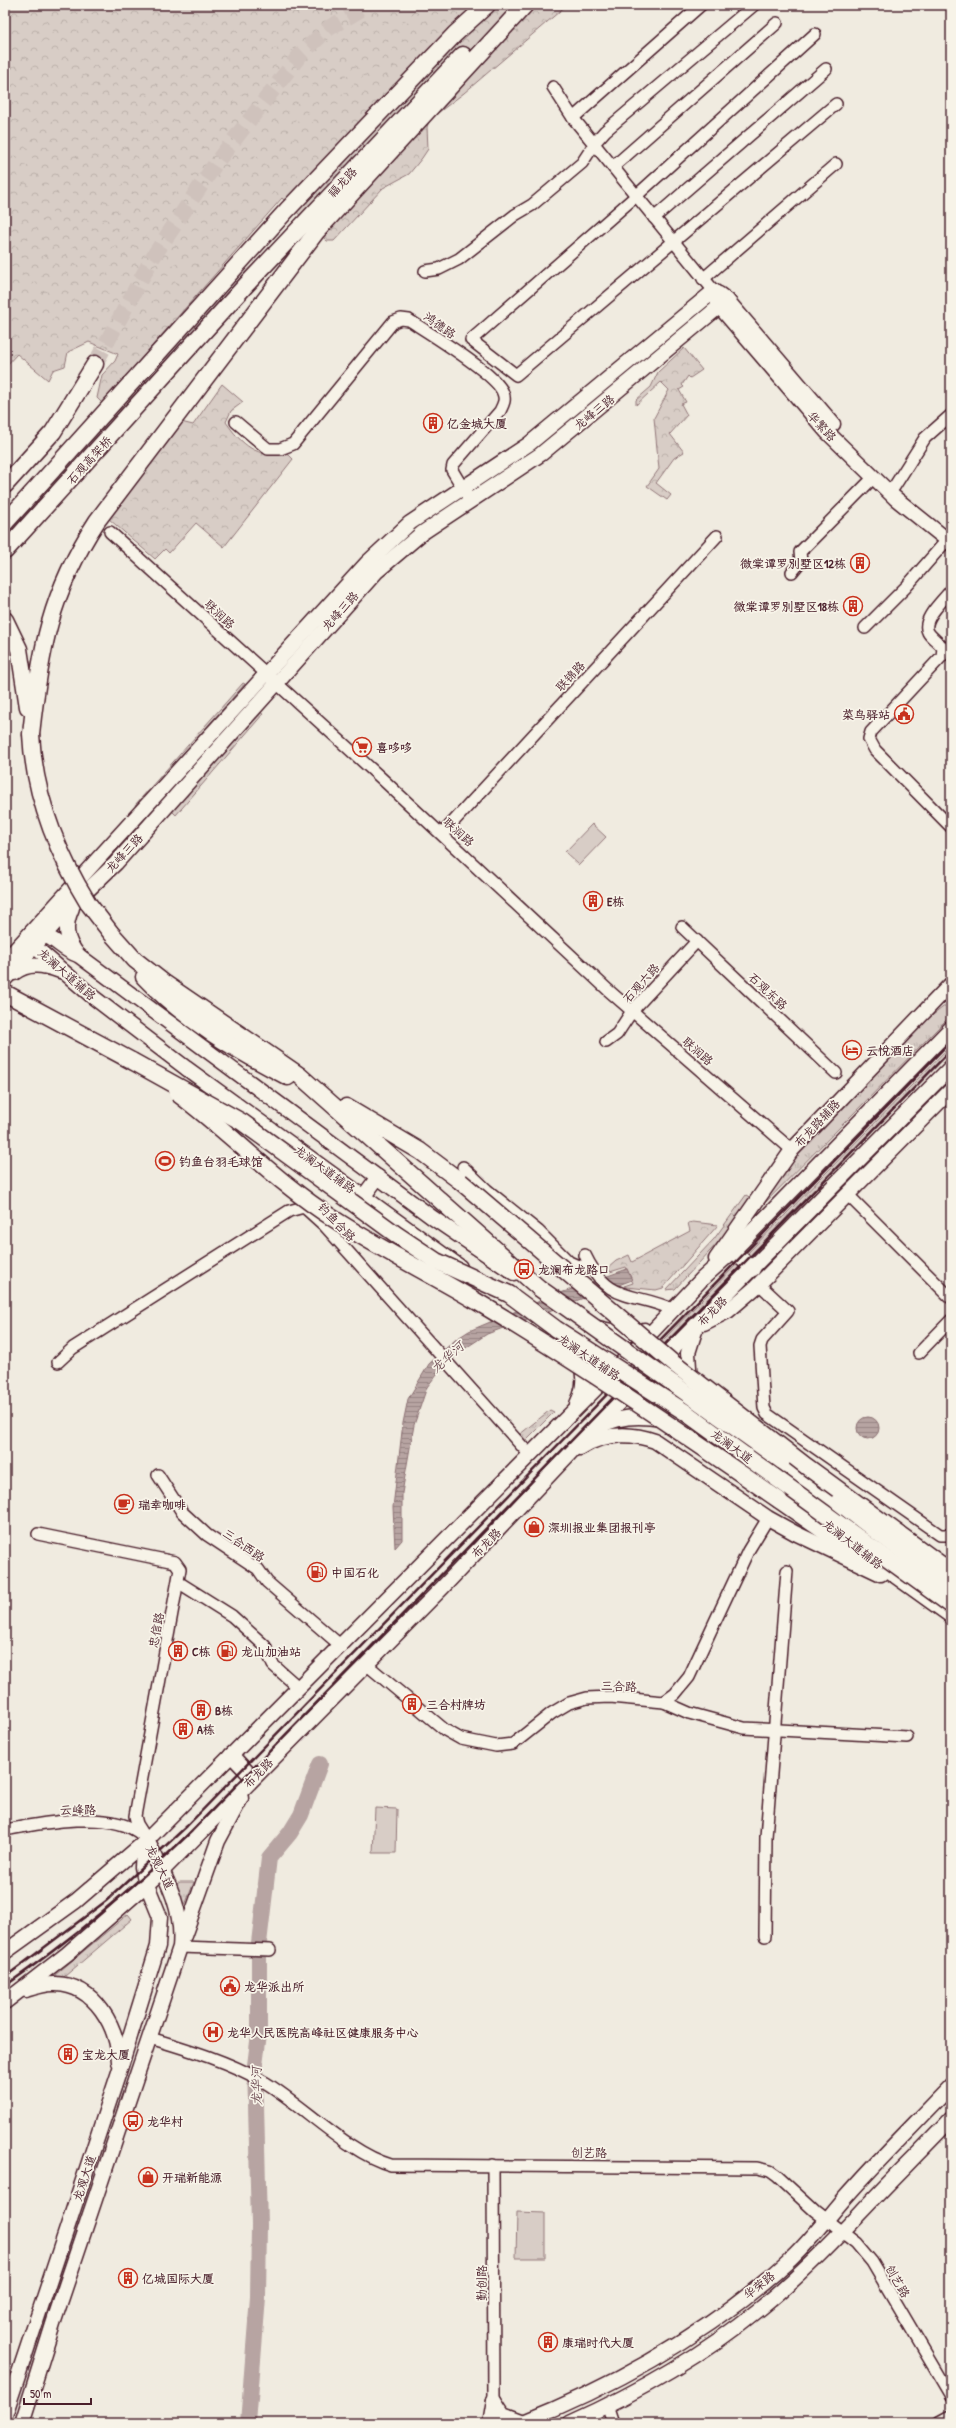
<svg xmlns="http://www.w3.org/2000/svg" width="956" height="2428" viewBox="0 0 956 2428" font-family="'Patrick Hand','LXGW WenKai TC',sans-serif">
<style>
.grass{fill:url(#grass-tufts);stroke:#917678}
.forest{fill:url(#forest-crowns);stroke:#917678}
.park{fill:#d8cdc6;stroke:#917678}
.water{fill:url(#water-rules);stroke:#8b6f72}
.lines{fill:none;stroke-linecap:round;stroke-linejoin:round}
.river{stroke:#b7a4a2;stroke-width:16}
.highway-tunnel{stroke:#cfc2bc;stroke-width:16;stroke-dasharray:16 8;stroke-linecap:butt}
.minor-casing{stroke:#4a1f2b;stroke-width:14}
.major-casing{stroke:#4a1f2b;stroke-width:17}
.highway-casing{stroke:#4a1f2b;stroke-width:19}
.minor{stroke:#f7f3e8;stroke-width:11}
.major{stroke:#f7f3e8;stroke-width:14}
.highway{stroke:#f7f3e8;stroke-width:16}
.rail{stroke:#4a1f2b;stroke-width:2.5}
.highway-bridge-casing{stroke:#4a1f2b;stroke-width:19;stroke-linecap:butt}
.highway-bridge{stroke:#f7f3e8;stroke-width:16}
.labels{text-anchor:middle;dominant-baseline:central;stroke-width:3.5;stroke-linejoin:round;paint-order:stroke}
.street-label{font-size:12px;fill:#4a1f2b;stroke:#f7f3e8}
.poi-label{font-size:12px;font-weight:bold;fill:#4a1f2b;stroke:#f7f3e8;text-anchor:start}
.water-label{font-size:13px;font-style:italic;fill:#704e55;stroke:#f7f3e8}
</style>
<defs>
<pattern id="grass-tufts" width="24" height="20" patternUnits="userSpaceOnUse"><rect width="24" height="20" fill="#d8cdc6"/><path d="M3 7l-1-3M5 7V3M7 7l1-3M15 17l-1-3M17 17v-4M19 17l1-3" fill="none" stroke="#bbb0aa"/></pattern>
<pattern id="forest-crowns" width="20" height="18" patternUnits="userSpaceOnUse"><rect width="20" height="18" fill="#d8cdc6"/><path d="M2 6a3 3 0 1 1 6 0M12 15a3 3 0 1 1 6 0" fill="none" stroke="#bbb0aa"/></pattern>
<pattern id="water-rules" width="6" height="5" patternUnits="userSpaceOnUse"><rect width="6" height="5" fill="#b7a4a2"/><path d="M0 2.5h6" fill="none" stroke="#978584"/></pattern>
</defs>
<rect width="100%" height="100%" fill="#f0ebe0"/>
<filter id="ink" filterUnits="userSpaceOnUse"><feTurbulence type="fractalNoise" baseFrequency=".025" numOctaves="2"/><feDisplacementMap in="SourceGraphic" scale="8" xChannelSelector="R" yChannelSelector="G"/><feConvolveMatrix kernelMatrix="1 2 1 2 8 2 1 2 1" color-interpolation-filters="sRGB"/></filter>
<g filter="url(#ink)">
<g class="grass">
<polygon points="243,683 245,684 136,807 135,805"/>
<polygon points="260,712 263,714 176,815 172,811"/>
<polygon points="951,1001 951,1015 745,1223 810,1137 920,1025"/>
<polygon points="951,1045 951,1052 659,1349 657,1346"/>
<polygon points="746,1195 751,1198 722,1238 675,1289 666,1290 714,1239"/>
<polygon points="550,1410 554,1412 525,1441 519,1435"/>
<polygon points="180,1882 194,1882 184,1908 175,1885"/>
<polygon points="128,1914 132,1919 58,1982 49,1980"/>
</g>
<g class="forest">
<polygon points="5,5 567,5 464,93 430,119 427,127 428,149 422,158 409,174 383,188 334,241 327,241 282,198 102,403 97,398 102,375 115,361 118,354 89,342 68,352 65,366 53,370 48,380 17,354 5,367"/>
<polygon points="684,348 702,370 690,378 688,376 682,385 684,387 679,390 686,402 681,404 687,415 670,434 684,452 674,458 656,483 671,495 667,500 647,486 659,469 654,418 669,390 661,382 636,405 636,400 651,387 658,372"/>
<path d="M222,384L243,402L231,411L226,422C241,444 258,460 286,452L293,459L224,547L196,523L169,553L165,549L155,559L109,519L181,422L193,425Z"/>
<polygon points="693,1222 718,1225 663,1288 656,1290 626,1287 624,1286 633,1283 626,1267 610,1272 608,1268 616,1261 629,1255 632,1262 690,1231 688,1223"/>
</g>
<g class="park">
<polygon points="592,824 606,837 579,865 565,852"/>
<polygon points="375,1808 397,1809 396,1853 373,1853"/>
<polygon points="517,2212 545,2213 545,2258 516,2258"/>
</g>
<g class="water">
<polygon points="627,1269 632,1280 487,1334 461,1351 437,1374 427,1387 414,1425 402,1493 402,1540 395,1548 393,1507 403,1423 408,1399 429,1364 455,1340 469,1331 547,1298"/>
<circle cx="868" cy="1428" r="11"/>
</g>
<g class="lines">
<polyline class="river" points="248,2423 258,2297 259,2225 255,2065 259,2034 259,1943 269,1858 290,1833 301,1815 320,1764"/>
<polyline class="highway-tunnel" points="95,364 153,257 216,163 300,55 329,28 368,5"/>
<g class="minor-casing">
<g id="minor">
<polyline points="815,34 636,196 471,340 516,375 836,104"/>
<polyline points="553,87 573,118 714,291"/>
<polyline points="573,118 701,5"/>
<polyline points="613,167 777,23"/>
<polyline points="654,218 826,69"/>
<polyline points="425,271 439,269 459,259 515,215 532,205 582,163 597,140 605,131 754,5"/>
<polyline points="703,279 836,164"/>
<path d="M236,422L268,449H280L293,444L393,322L401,319L409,320C429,333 497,374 503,393C506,400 503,405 500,411L453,465L452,470L467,495"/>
<polyline points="894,487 925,438 951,415"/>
<polyline points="110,532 380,777 608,990 792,1150"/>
<polyline points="792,572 801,561 800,552 873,478"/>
<path d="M951,590C944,600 921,619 928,632C931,638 939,642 943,648L942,656L871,732L869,739L875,750L951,827"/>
<polyline points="865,628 906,587 947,540"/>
<polyline points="442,834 717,536"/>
<polyline points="682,927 836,1073"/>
<polyline points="606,1042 617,1034 632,1011 697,941"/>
<polyline points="463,1167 487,1190 538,1231 569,1262 578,1266 590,1266"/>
<polyline points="848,1195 951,1298"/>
<path d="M585,1255C609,1305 633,1291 674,1310"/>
<polyline points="759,1284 788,1311 762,1340 760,1346 764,1408 767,1414 940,1535 951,1535"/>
<polyline points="919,1353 951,1320"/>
<polyline points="58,1362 73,1348 289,1211 304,1207 325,1226 529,1454"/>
<polyline points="158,1475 182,1512 207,1535 258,1569 267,1582 340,1645"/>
<polyline points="38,1534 175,1562 180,1569 135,1816 137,1824 147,1840"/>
<polyline points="178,1582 232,1616 265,1646 273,1665 298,1687"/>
<polyline points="366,1664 445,1730 461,1739 496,1746 513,1744 552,1713 569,1703 587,1698 610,1697 664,1702 689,1713 744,1728 907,1737"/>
<polyline points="664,1702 675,1694 689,1677 748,1551 768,1518"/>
<path d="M5,1830C41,1823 113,1809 142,1835"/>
<polyline points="765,1936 766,1837 787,1571"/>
<polyline points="180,1947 270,1950"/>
<path d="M150,2038C190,2050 230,2062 266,2083C304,2106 350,2154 391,2165L757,2168L770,2171L777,2176L815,2211L856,2243L872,2262L951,2396"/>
<polyline points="493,2165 494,2400"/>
<polyline points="607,2405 613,2423"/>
<polyline points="940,2423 951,2417"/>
</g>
</g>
<g class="major-casing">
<g id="major">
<polyline points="719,294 727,300 833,424"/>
<polyline points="716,297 719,306 827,432 895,498 951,543"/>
<path d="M72,908C64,926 65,939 78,955"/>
<polyline points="31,933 35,947 93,997 186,1068 460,1267"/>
<path d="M31,933C57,935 57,948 78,955L433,1218L514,1273"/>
<polyline points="5,961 367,563 410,523 529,444 714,291"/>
<path d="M14,973C29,962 43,965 60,971"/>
<polyline points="5,979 64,913 116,863 376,572 422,533 541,454 727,300"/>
<polyline points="363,1197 378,1177"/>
<polyline points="733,1251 753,1269"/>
<polyline points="716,1259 792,1150 951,984"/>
<polyline points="704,1323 728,1311 756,1287 951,1090"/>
<polyline points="598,1328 625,1334 644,1330"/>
<path d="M567,1342C583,1363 589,1380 577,1404"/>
<polyline points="690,1382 688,1353 695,1331"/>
<path d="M599,1427C629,1409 671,1419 700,1430"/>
<path d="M580,1448C604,1433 629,1432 655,1441L768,1518L795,1533L881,1574"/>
<polyline points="770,1456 845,1511"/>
<polyline points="873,1560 951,1616"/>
<polyline points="231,1755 253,1778"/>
<polyline points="184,1936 218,1841 241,1798"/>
<polyline points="5,1952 76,1901 147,1840 650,1334 702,1279 733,1251 951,1028"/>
<path d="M26,1990C35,1987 45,1983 56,1984C95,1985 118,2027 119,2062"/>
<polyline points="5,2002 67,1954 162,1871 443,1587 590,1432 951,1067"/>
<polyline points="494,2400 503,2414 524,2422"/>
<polyline points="5,2415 119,2072 158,1946 160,1917 145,1880 142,1867 143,1848 147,1840"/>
<path d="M22,2423L55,2318L180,1947C184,1907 164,1875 147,1840"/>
<polyline points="490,2423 494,2400"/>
<path d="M521,2423C619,2384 712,2331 791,2259C810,2241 826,2220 843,2200C877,2161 915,2124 951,2086"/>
<path d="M570,2423C637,2393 703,2355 761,2308C797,2279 829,2246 861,2212C890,2181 922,2150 951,2119"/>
</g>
</g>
<g class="highway-casing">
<g id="highway">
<polyline points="5,485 53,432 95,364"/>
<polyline points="5,523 287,210 455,34 487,5"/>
<polyline points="5,551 246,285 463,55"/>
<polyline points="5,620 19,649 28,707"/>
<path d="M31,734C40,651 50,593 97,521L317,231L525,5"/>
<polyline points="88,903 111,933 135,960 163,982 299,1075 539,1288"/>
<path d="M144,977C186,1021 234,1049 288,1077"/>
<polyline points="5,993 132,1061"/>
<polyline points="346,1107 420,1151 460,1181"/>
<polyline points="779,1500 831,1536 882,1568"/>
</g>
</g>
<use href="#minor" class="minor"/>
<use href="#major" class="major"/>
<use href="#highway" class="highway"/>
<g class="rail">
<polyline points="5,1977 106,1901 187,1826 951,1041"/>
<path d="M5,1986C72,1939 133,1888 192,1831L951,1050"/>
</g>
<g class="highway-bridge-casing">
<g id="highway-bridge">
<path d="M31,734C34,795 56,851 88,903"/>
<polyline points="132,1061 242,1122 397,1235 436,1261 509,1294 556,1329 685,1412 951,1605"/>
<path d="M177,1093C231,1133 277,1183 334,1219C380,1249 429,1273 476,1301C580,1363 680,1431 779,1500"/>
<polyline points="460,1181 673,1363 806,1466 951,1572"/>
<polyline points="539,1288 782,1461"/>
<polyline points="838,1502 951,1588"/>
</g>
</g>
<use href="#highway-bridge" class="highway-bridge"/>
</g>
</g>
<defs>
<g id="building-ring" transform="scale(1)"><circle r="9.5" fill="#f7f3e8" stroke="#c8321e" stroke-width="1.5"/><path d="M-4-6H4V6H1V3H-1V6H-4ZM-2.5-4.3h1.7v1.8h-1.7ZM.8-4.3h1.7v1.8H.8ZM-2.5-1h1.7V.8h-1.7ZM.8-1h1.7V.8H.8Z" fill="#c8321e"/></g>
<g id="civic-ring" transform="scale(1)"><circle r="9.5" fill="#f7f3e8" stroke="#c8321e" stroke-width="1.5"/><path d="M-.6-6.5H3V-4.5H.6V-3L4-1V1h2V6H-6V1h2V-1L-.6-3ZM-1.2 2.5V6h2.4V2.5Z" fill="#c8321e"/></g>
<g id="supermarket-ring" transform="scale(1)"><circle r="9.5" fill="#f7f3e8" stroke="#c8321e" stroke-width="1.5"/><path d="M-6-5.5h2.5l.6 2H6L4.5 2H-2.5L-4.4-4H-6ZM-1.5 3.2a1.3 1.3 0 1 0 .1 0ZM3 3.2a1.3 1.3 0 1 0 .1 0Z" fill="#c8321e"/></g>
<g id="hotel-ring" transform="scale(1)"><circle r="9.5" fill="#f7f3e8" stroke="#c8321e" stroke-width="1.5"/><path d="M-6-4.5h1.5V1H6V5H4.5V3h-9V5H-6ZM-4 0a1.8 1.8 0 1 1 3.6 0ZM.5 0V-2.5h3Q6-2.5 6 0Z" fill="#c8321e"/></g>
<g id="stadium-ring" transform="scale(1)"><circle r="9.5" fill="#f7f3e8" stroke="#c8321e" stroke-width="1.5"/><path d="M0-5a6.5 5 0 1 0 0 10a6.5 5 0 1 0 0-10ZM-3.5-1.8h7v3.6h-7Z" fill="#c8321e"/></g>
<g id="bus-ring" transform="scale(1)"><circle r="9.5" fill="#f7f3e8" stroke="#c8321e" stroke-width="1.5"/><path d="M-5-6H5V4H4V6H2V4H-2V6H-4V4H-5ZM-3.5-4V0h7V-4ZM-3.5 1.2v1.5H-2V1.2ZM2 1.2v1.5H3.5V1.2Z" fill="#c8321e"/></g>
<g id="cafe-ring" transform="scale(1)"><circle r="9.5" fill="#f7f3e8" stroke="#c8321e" stroke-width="1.5"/><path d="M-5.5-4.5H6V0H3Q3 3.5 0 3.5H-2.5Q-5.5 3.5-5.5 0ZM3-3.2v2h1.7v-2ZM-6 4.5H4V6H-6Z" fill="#c8321e"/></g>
<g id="shop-ring" transform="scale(1)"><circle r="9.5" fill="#f7f3e8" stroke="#c8321e" stroke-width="1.5"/><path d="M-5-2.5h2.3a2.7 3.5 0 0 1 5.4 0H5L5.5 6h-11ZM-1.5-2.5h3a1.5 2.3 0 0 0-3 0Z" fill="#c8321e"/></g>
<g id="fuel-ring" transform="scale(1)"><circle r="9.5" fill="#f7f3e8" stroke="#c8321e" stroke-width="1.5"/><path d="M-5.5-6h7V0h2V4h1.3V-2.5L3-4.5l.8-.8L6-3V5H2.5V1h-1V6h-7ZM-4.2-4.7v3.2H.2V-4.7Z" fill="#c8321e"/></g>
<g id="hospital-ring" transform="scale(1)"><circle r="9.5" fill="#f7f3e8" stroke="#c8321e" stroke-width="1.5"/><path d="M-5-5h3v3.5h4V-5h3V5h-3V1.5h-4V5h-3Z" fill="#c8321e"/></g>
</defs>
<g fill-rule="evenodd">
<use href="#building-ring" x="433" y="423"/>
<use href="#building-ring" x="860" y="563"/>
<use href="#building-ring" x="853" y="606"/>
<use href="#civic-ring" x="904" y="714"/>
<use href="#supermarket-ring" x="362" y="747"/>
<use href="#building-ring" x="593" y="901"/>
<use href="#hotel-ring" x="852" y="1050"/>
<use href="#stadium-ring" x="165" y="1161"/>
<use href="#bus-ring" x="524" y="1269"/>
<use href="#cafe-ring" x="124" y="1504"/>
<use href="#shop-ring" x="534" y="1527"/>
<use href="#fuel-ring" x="317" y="1572"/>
<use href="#building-ring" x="178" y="1651"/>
<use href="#fuel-ring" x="227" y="1651"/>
<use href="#building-ring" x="412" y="1704"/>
<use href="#building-ring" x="201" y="1710"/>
<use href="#building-ring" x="183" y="1729"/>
<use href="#civic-ring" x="230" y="1986"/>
<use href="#hospital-ring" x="213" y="2032"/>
<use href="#building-ring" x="68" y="2054"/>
<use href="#bus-ring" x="133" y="2121"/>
<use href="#shop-ring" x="148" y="2177"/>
<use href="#building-ring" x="128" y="2278"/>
<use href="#building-ring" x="548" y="2342"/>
</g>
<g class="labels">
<g class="street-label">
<text transform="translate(342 182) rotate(-47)">福龙路</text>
<text transform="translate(440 325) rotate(35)">鸿德路</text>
<text transform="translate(594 412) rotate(-39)">龙峰三路</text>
<text transform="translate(822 426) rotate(47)">华繁路</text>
<text transform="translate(89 460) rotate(-48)">石观高架桥</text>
<text transform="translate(340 611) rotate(-48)">龙峰三路</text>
<text transform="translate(220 614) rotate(43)">联润路</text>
<text transform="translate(570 676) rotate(-47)">联锦路</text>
<text transform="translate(459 832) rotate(42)">联润路</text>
<text transform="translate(124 853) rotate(-47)">龙峰三路</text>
<text transform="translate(67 974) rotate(41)">龙澜大道辅路</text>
<text transform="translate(641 983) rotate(-48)">石观六路</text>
<text transform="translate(768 991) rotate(43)">石观东路</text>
<text transform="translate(698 1051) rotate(41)">联润路</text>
<text transform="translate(817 1123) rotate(-47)">布龙路辅路</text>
<text transform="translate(325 1169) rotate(36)">龙澜大道辅路</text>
<text transform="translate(337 1222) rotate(46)">钓鱼合路</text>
<text transform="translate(712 1311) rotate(-46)">布龙路</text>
<text transform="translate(589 1357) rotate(34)">龙澜大道辅路</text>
<text transform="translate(732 1446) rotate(36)">龙澜大道</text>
<text transform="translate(486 1543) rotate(-46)">布龙路</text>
<text transform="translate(853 1544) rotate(38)">龙澜大道辅路</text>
<text transform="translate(244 1545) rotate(35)">三合西路</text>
<text transform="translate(156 1630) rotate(-79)">忠信路</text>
<text transform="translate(619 1686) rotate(2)">三合路</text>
<text transform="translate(258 1773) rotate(-46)">布龙路</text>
<text x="78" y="1809">云峰路</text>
<text transform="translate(160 1867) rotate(64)">龙观大道</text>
<text x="589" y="2152">创艺路</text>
<text transform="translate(84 2178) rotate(-72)">龙观大道</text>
<text transform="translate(898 2281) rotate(60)">创艺路</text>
<text transform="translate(481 2283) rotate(-90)">勤创路</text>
<text transform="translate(759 2285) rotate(-39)">华荣路</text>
</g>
<g class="poi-label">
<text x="447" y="423">亿金城大厦</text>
<text x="846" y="563" text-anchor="end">微棠谭罗别墅区12栋</text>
<text x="839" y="606" text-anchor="end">微棠谭罗别墅区18栋</text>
<text x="890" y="714" text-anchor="end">菜鸟驿站</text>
<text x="376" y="747">喜哆哆</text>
<text x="607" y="901">E栋</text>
<text x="866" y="1050">云悦酒店</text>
<text x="179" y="1161">钓鱼台羽毛球馆</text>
<text x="538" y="1269">龙澜布龙路口</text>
<text x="138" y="1504">瑞幸咖啡</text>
<text x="548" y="1527">深圳报业集团报刊亭</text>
<text x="331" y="1572">中国石化</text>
<text x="192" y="1651">C栋</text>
<text x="241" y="1651">龙山加油站</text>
<text x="426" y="1704">三合村牌坊</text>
<text x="215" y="1710">B栋</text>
<text x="197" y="1729">A栋</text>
<text x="244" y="1986">龙华派出所</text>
<text x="227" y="2032">龙华人民医院高峰社区健康服务中心</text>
<text x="82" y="2054">宝龙大厦</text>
<text x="147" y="2121">龙华村</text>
<text x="162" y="2177">开瑞新能源</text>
<text x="142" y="2278">亿城国际大厦</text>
<text x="562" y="2342">康瑞时代大厦</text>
</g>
<g class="water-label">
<text transform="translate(447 1357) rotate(-42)">龙华河</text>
<text transform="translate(256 2086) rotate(-91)">龙华河</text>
</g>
</g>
<rect width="956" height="2428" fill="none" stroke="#f7f3e8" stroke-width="20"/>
<rect x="10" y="10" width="936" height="2408" fill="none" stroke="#4a1f2b" stroke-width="1.5" filter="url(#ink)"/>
<path d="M24 2398v6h67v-6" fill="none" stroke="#4a1f2b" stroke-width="2"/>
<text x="30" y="2398" font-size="12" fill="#4a1f2b" stroke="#f7f3e8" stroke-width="3" paint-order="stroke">50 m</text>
</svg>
